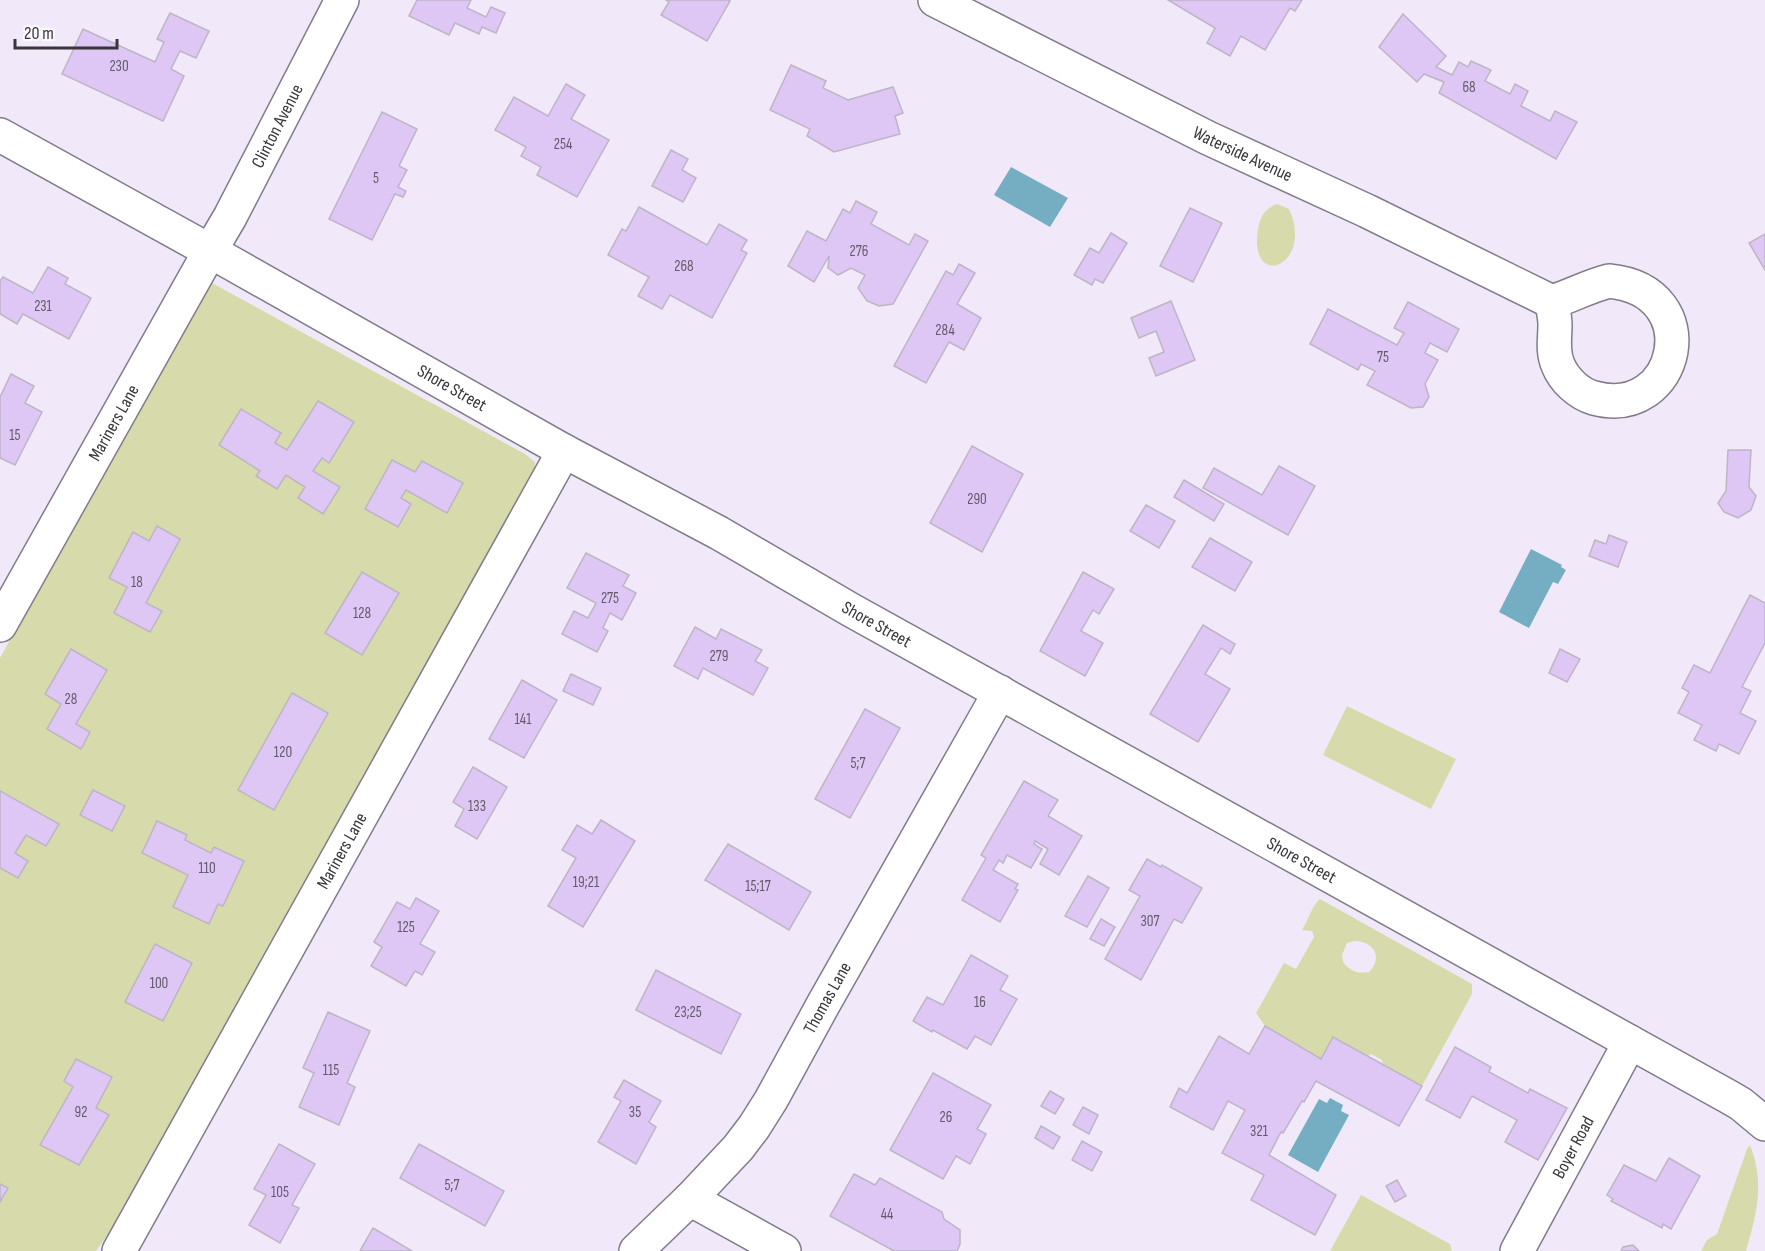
<svg xmlns="http://www.w3.org/2000/svg" width="1765" height="1251" viewBox="0 0 1765 1251" font-family="'Sofia Sans Condensed',sans-serif">
<style>
.green{fill:#d7dbab;fill-rule:evenodd}
.water{fill:#75adc3}
.building{fill:#dec7f4;stroke:#bdb5c5;stroke-width:1.5}
.lines{fill:none;stroke-linecap:round;stroke-linejoin:round}
.minor-casing{stroke:#827b89;stroke-width:36}
.tertiary-casing{stroke:#827b89;stroke-width:36}
.secondary-casing{stroke:#827b89;stroke-width:36}
.minor{stroke:#fff;stroke-width:33}
.tertiary{stroke:#fff;stroke-width:33}
.secondary{stroke:#fff;stroke-width:33}
.labels{text-anchor:middle;dominant-baseline:central;stroke-width:4.5;stroke-linejoin:round;paint-order:stroke}
.number-label{font-size:15px;fill:#625a69}
.street-label{font-size:18px;fill:#38353b;stroke:#fbf9fd}
</style>
<rect width="100%" height="100%" fill="#f1e9fa"/>
<g class="green">
<path d="M1277,204L1289,209C1315,266 1248,292 1258,229C1260,217 1265,208 1277,204Z"/>
<polygon points="212,283 525,454 535,462 535,467 119,1219 96,1251 0,1251 0,658 208,284"/>
<polygon points="1347,706 1456,759 1431,809 1323,755"/>
<path d="M1320,899L1472,984V994L1422,1086L1383,1064L1382,1060L1371,1054L1368,1056L1333,1037L1321,1059L1265,1026L1256,1013L1284,963L1296,969L1314,937L1312,931L1302,930C1308,921 1312,905 1320,899ZM1354,941C1373,941 1384,957 1369,972C1358,974 1350,971 1343,962L1342,955L1347,943Z"/>
<path d="M1750,1145C1765,1183 1757,1213 1746,1251H1701L1707,1240L1717,1234L1747,1149Z"/>
<polygon points="1361,1195 1450,1244 1452,1251 1330,1251"/>
</g>
<g class="water">
<polygon points="1011,167 1068,198 1050,227 994,195"/>
<polygon points="1531,549 1562,565 1561,567 1566,570 1558,584 1553,582 1529,628 1499,612"/>
<polygon points="1330,1098 1343,1105 1341,1111 1349,1115 1318,1172 1288,1155 1319,1099 1327,1103"/>
</g>
<g class="building">
<polygon points="417,0 471,0 467,8 486,17 491,7 505,13 496,33 482,27 479,34 455,23 449,35 409,16"/>
<polygon points="666,0 728,0 730,1 707,41 661,15 669,2"/>
<polygon points="1168,0 1302,0 1295,11 1290,8 1265,50 1241,36 1230,56 1207,43 1215,28"/>
<polygon points="170,13 209,31 196,58 180,51 171,69 184,76 163,121 62,74 83,29 155,62 164,42 157,39"/>
<polygon points="1403,14 1446,56 1436,67 1452,75 1459,62 1468,67 1471,61 1491,70 1485,81 1510,94 1515,84 1528,91 1521,106 1550,121 1555,111 1577,122 1556,159 1439,93 1444,82 1424,74 1417,82 1379,47"/>
<polygon points="791,65 826,81 823,88 848,100 893,87 903,113 895,116 900,134 834,152 807,136 810,129 770,110"/>
<polygon points="566,84 585,95 571,119 609,140 577,197 537,175 541,167 521,156 526,147 495,130 514,97 548,116"/>
<polygon points="382,112 417,129 399,166 407,170 398,187 406,191 403,197 395,194 372,240 329,219"/>
<polygon points="671,150 688,159 682,170 696,178 683,202 652,186"/>
<polygon points="856,201 877,212 871,224 909,245 915,234 928,241 893,304 879,306 867,301 858,288 865,275 851,268 838,275 828,268 829,256 814,282 788,266 807,231 826,241 843,209 850,213"/>
<polygon points="639,207 707,245 719,224 747,240 741,250 747,253 712,318 670,295 662,309 638,296 649,277 608,255 622,229 626,231"/>
<polygon points="1190,208 1222,223 1193,282 1160,266"/>
<polygon points="1111,233 1127,243 1103,283 1095,279 1092,285 1074,275 1090,248 1099,253"/>
<polygon points="1765,234 1765,270 1749,243"/>
<polygon points="959,264 975,273 957,304 981,318 964,350 949,342 926,383 894,366 946,271 953,275"/>
<polygon points="48,267 68,278 65,284 91,298 69,339 23,314 17,324 0,314 0,281 3,277 33,293"/>
<polygon points="1171,301 1195,360 1156,376 1149,358 1164,352 1156,331 1139,338 1131,318"/>
<polygon points="1408,302 1459,329 1447,352 1430,343 1425,353 1438,360 1425,384 1429,397 1423,407 1411,408 1367,385 1375,371 1361,364 1358,370 1310,344 1328,309 1397,345 1404,333 1394,328"/>
<polygon points="11,374 34,386 25,403 42,412 15,465 0,458 0,397"/>
<polygon points="318,401 354,422 329,463 322,458 313,471 340,487 323,514 298,498 305,487 286,475 277,489 256,476 260,471 219,445 241,409 281,433 275,443 287,450"/>
<polygon points="972,446 1023,474 982,552 930,523"/>
<polygon points="1728,450 1751,450 1749,487 1756,496 1751,510 1738,518 1724,512 1718,503 1726,491"/>
<polygon points="392,460 415,472 422,461 463,483 447,513 406,490 401,498 411,504 398,527 365,509"/>
<polygon points="1279,466 1315,486 1288,535 1203,488 1214,468 1262,495"/>
<polygon points="1184,480 1224,504 1214,521 1174,497"/>
<polygon points="1146,505 1175,521 1159,548 1130,531"/>
<polygon points="157,526 180,539 146,603 162,611 150,632 114,613 127,587 109,578 133,532 149,541"/>
<polygon points="1609,535 1627,542 1618,567 1589,556 1595,540 1606,544"/>
<polygon points="1210,538 1252,562 1235,591 1192,567"/>
<polygon points="586,553 629,575 623,586 636,593 622,620 610,613 603,628 608,631 597,652 562,634 574,611 588,618 596,603 567,588"/>
<polygon points="362,572 399,593 362,655 325,633"/>
<polygon points="1083,572 1114,589 1099,614 1093,610 1081,631 1103,643 1085,676 1040,651"/>
<polygon points="1750,595 1765,603 1765,643 1742,687 1751,691 1740,713 1756,721 1739,754 1719,744 1716,751 1694,740 1702,725 1678,713 1689,692 1682,688 1694,665 1710,673"/>
<polygon points="1203,625 1235,644 1230,654 1221,648 1205,674 1230,689 1198,742 1150,714"/>
<polygon points="695,627 716,639 721,629 762,650 755,661 768,668 753,695 703,668 698,679 674,666"/>
<polygon points="71,649 107,670 76,724 90,732 81,749 47,729 61,704 45,694"/>
<polygon points="1560,649 1580,659 1567,682 1549,673"/>
<polygon points="571,674 601,688 593,705 563,691"/>
<polygon points="522,680 557,700 524,758 489,739"/>
<polygon points="292,693 328,713 274,810 238,790"/>
<polygon points="865,709 900,728 850,818 815,799"/>
<polygon points="473,767 507,787 477,839 455,826 464,809 453,802"/>
<polygon points="1024,781 1058,800 1048,816 1082,836 1059,875 1040,864 1048,849 1035,841 1034,844 1042,849 1031,868 1007,855 1003,863 999,860 993,870 1018,884 1015,889 1018,890 1000,922 962,900 986,858 981,855"/>
<polygon points="93,790 125,806 112,831 80,815"/>
<polygon points="0,791 59,824 46,846 26,835 15,853 28,861 18,878 0,868"/>
<polygon points="601,820 635,841 583,927 548,906 576,858 562,850 577,825 592,834"/>
<polygon points="157,821 187,835 185,840 211,853 214,847 244,861 223,906 218,904 209,924 173,907 188,875 142,853"/>
<polygon points="728,844 811,892 789,930 705,880"/>
<polygon points="1147,859 1161,867 1162,865 1202,888 1182,923 1174,919 1141,980 1105,959 1140,896 1129,890"/>
<polygon points="1088,876 1109,888 1087,927 1065,916"/>
<polygon points="416,898 439,911 420,944 435,952 422,975 415,971 406,986 371,966 382,947 374,942 397,902 410,909"/>
<polygon points="1101,919 1115,927 1104,946 1090,939"/>
<polygon points="155,944 192,963 163,1021 125,1002"/>
<polygon points="971,955 1008,976 1000,990 1017,999 991,1045 975,1036 967,1049 933,1030 932,1032 913,1021 927,997 943,1005"/>
<polygon points="656,970 741,1014 721,1054 636,1010"/>
<polygon points="328,1012 370,1031 347,1083 355,1087 339,1125 299,1107 314,1073 303,1068"/>
<polygon points="1265,1026 1321,1059 1333,1037 1422,1086 1399,1126 1316,1081 1304,1102 1302,1101 1283,1133 1281,1132 1269,1155 1336,1195 1315,1235 1251,1200 1264,1175 1222,1153 1245,1110 1228,1101 1213,1130 1170,1107 1179,1088 1187,1093 1219,1036 1249,1054"/>
<polygon points="1455,1047 1491,1067 1489,1072 1528,1093 1530,1089 1567,1108 1538,1160 1505,1142 1517,1120 1472,1096 1460,1118 1426,1100"/>
<polygon points="76,1059 112,1077 96,1108 109,1115 79,1165 40,1145 73,1087 64,1081"/>
<polygon points="933,1073 991,1105 977,1129 986,1134 970,1164 956,1156 943,1179 890,1150"/>
<polygon points="624,1080 661,1101 649,1122 656,1127 636,1164 598,1142 621,1101 614,1097"/>
<polygon points="1050,1091 1064,1099 1055,1114 1041,1106"/>
<polygon points="1083,1107 1098,1115 1089,1134 1073,1125"/>
<polygon points="1041,1126 1060,1137 1053,1149 1035,1138"/>
<polygon points="1082,1141 1102,1152 1092,1171 1072,1160"/>
<polygon points="279,1144 315,1164 292,1205 299,1208 280,1243 249,1225 266,1195 254,1189"/>
<polygon points="419,1144 504,1191 485,1226 400,1178"/>
<polygon points="1669,1158 1700,1176 1671,1229 1663,1224 1662,1228 1611,1201 1613,1199 1607,1195 1624,1165 1656,1181"/>
<polygon points="854,1174 875,1185 880,1178 942,1212 944,1219 960,1230 960,1244 957,1251 894,1251 830,1216"/>
<polygon points="1397,1180 1406,1196 1395,1202 1386,1186"/>
<polygon points="0,1184 8,1188 0,1202"/>
<polygon points="373,1228 412,1251 360,1251"/>
<polygon points="1633,1245 1639,1251 1621,1251 1623,1247"/>
</g>
<g class="lines">
<g class="minor-casing">
<g id="minor">
<path id="s1" d="M935,0L1208,138L1367,211L1552,302"/>
<path d="M1609,281C1709,291 1679,421 1594,398C1579,394 1564,380 1558,365C1552,351 1555,339 1555,325C1555,317 1553,310 1552,302C1571,296 1589,286 1609,281Z"/>
<path id="s2" d="M0,625L210,251"/>
<polyline points="690,1199 784,1251"/>
<path id="s3" d="M119,1251L564,451"/>
<path id="s4" d="M636,1251L690,1199L738,1148L754,1127L771,1100L824,1003L1000,692"/>
<path id="s5" d="M1517,1251L1630,1042"/>
</g>
</g>
<g class="tertiary-casing">
<g id="tertiary">
<path id="s6" d="M210,251L230,217L342,0"/>
</g>
</g>
<g class="secondary-casing">
<g id="secondary">
<path id="s7" d="M0,135L210,251L564,451L719,533L851,610L1729,1097L1741,1104L1765,1124"/>
</g>
</g>
<use href="#minor" class="minor"/>
<use href="#tertiary" class="tertiary"/>
<use href="#secondary" class="secondary"/>
</g>
<g class="labels">
<g class="number-label">
<text x="119" y="66">230</text>
<text x="1469" y="87">68</text>
<text x="563" y="144">254</text>
<text x="376" y="178">5</text>
<text x="859" y="251">276</text>
<text x="684" y="266">268</text>
<text x="43" y="306">231</text>
<text x="945" y="330">284</text>
<text x="1383" y="357">75</text>
<text x="15" y="435">15</text>
<text x="977" y="499">290</text>
<text x="137" y="582">18</text>
<text x="610" y="598">275</text>
<text x="362" y="613">128</text>
<text x="719" y="656">279</text>
<text x="71" y="699">28</text>
<text x="523" y="719">141</text>
<text x="283" y="752">120</text>
<text x="858" y="763">5;7</text>
<text x="477" y="806">133</text>
<text x="207" y="868">110</text>
<text x="586" y="882">19;21</text>
<text x="758" y="886">15;17</text>
<text x="1150" y="921">307</text>
<text x="406" y="927">125</text>
<text x="159" y="983">100</text>
<text x="980" y="1002">16</text>
<text x="688" y="1012">23;25</text>
<text x="331" y="1070">115</text>
<text x="81" y="1112">92</text>
<text x="635" y="1112">35</text>
<text x="946" y="1117">26</text>
<text x="1259" y="1131">321</text>
<text x="452" y="1185">5;7</text>
<text x="280" y="1192">105</text>
<text x="887" y="1214">44</text>
</g>
<g class="street-label">
<text stroke="none"><textPath href="#s6" startOffset="142">Clinton Avenue</textPath></text>
<text stroke="none"><textPath href="#s1" startOffset="344">Waterside Avenue</textPath></text>
<text stroke="none"><textPath href="#s7" startOffset="518">Shore Street</textPath></text>
<text stroke="none"><textPath href="#s2" startOffset="232">Mariners Lane</textPath></text>
<text stroke="none"><textPath href="#s7" startOffset="1004">Shore Street</textPath></text>
<text stroke="none"><textPath href="#s3" startOffset="458">Mariners Lane</textPath></text>
<text stroke="none"><textPath href="#s7" startOffset="1490">Shore Street</textPath></text>
<text stroke="none"><textPath href="#s4" startOffset="320">Thomas Lane</textPath></text>
<text stroke="none"><textPath href="#s5" startOffset="118">Boyer Road</textPath></text>
</g>
</g>
<path d="M15 39v9h102v-9" fill="none" stroke="#38353b" stroke-width="3"/>
<text x="24" y="39" font-size="18" fill="#38353b" stroke="#fbf9fd" stroke-width="4.5" paint-order="stroke">20 m</text>
</svg>
